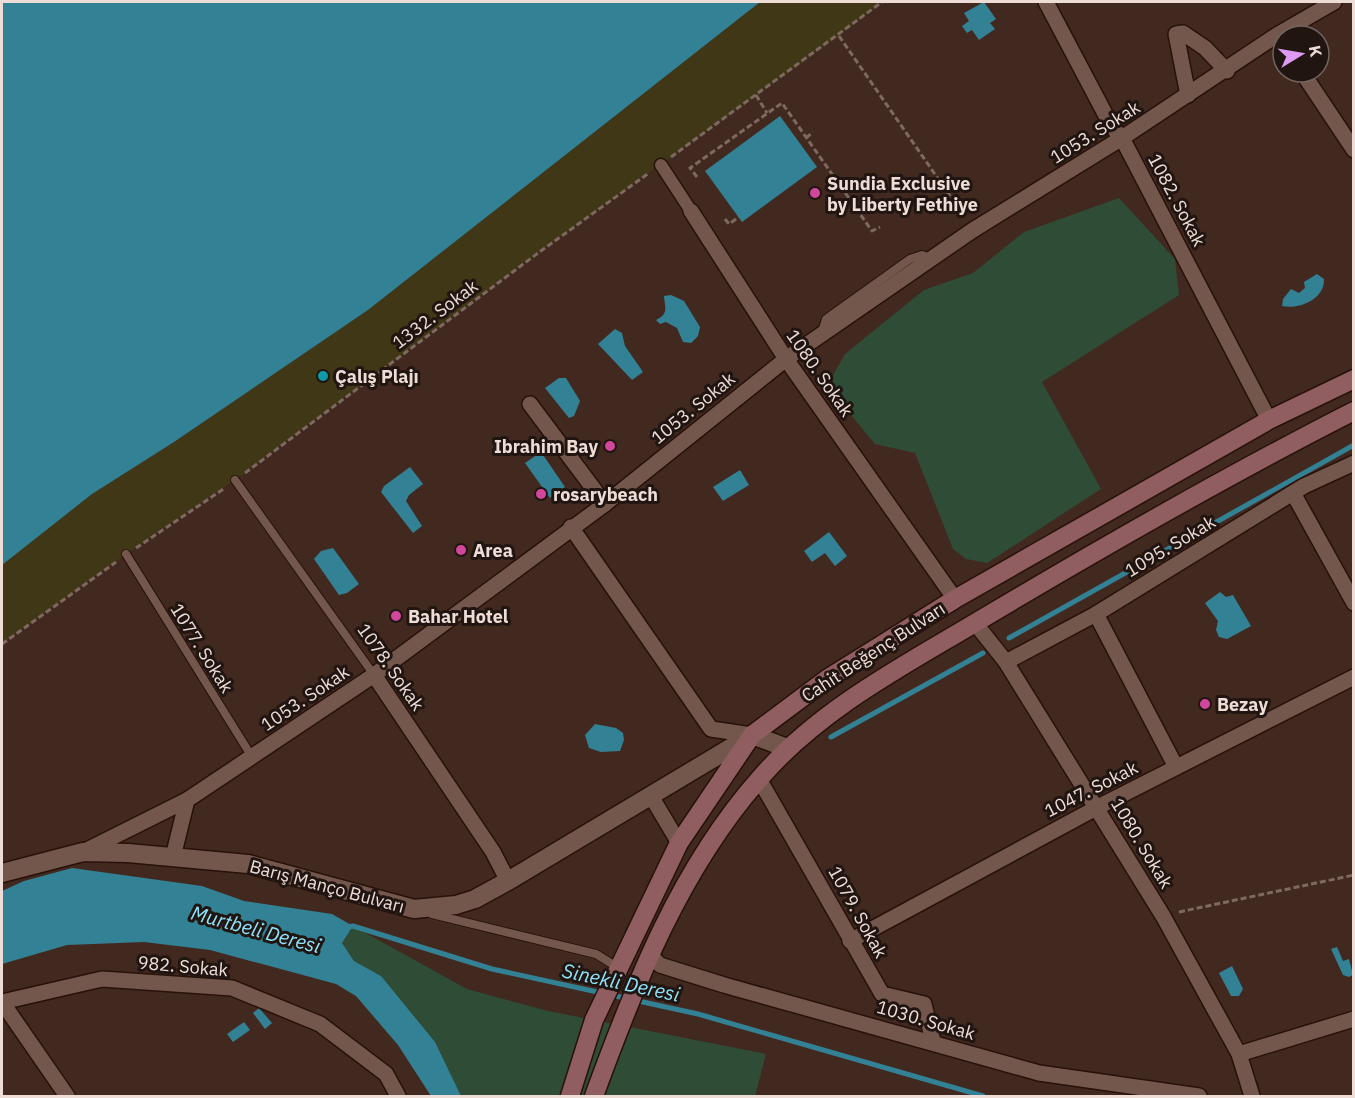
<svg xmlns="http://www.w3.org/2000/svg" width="1355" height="1098" viewBox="0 0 1355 1098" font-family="'IBM Plex Sans',sans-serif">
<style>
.green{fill:#2e4c36}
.sand{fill:#403717}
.water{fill:#338194}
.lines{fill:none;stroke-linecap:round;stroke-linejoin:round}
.stream{stroke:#338194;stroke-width:5}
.service-casing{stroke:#271109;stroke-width:10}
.pedestrian-casing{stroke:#271109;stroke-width:15}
.minor-casing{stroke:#271109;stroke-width:18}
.tertiary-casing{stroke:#271109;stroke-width:21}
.secondary-casing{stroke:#271109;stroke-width:21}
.path{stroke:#7e6860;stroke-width:3;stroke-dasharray:6 3;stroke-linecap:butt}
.service{stroke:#73574d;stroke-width:8}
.pedestrian{stroke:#73574d;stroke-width:12}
.minor{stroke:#73574d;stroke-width:15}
.tertiary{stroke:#73574d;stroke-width:18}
.secondary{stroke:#905e60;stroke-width:18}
.hotel-dot{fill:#d1479c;stroke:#201511;stroke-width:2}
.culture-dot{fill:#0f9aa8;stroke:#201511;stroke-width:2}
.labels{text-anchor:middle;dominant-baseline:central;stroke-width:6;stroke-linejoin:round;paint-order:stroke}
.street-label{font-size:18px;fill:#eeddd7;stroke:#201511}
.poi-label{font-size:18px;font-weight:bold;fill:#eeddd7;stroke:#201511;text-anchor:start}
.water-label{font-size:20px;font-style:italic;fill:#8fe4fb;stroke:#201511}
</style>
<rect width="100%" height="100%" fill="#422920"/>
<g class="green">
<polygon points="1119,198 1175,259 1179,295 1042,382 1101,489 987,563 966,559 953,549 915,453 875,444 827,386 845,354 924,290 973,273 1024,232"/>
<polygon points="353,926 467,989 548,1011 766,1054 755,1096 461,1096 449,1074 381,976 354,961 342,943"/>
</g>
<polygon class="sand" points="760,2 882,2 839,36 538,253 235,480 126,554 2,644 2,565 92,494 174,442 368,310"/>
<g class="water">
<polygon points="2,2 760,2 368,310 174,442 92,494 2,565"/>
<polygon points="984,2 996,19 990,23 995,29 979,40 972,30 967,33 962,26 969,21 964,13"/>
<polygon points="780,116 817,167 742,222 705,171"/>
<path d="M1317,274L1324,279C1325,299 1299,310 1282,306L1283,299L1291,289L1299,293L1305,288L1304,282Z"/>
<path d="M671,295L684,301L700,327L698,336L691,343L683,342L677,328L666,322L660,324L656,320C669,314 665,308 664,296Z"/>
<polygon points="615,329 622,333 625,346 643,372 632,380 598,344"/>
<polygon points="559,378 566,378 580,401 574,416 569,418 545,388"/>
<polygon points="541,452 565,487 550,498 525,463"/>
<polygon points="410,467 423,484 409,495 406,501 422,526 413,533 381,492 384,486"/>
<polygon points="740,470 749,485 723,501 713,487"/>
<polygon points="829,532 847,556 835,566 825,553 812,562 804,551"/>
<polygon points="333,548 359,584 347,593 339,595 314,559 321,551"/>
<polygon points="1220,592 1226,597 1233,595 1251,626 1227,639 1219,637 1216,630 1218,621 1205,603"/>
<polygon points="595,724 616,728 623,733 624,740 620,751 601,752 589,748 585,735"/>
<polygon points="72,868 202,886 244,901 332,914 353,926 342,943 354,961 381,976 435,1042 461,1096 431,1096 398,1045 356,996 336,984 210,950 144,942 67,945 2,964 2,891 24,881"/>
<polygon points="1337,947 1343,961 1349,959 1353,975 1349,977 1343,975 1331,949"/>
<polygon points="1232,966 1243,989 1239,996 1231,996 1219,973"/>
<polygon points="259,1008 272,1023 265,1029 253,1013"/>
<polygon points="244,1022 250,1030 233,1042 227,1034"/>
</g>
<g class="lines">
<g class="stream">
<polyline points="1009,638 1354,445"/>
<polyline points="831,737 983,653"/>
<polyline points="347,927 353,926 492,969 602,993"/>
<polyline points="611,995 698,1014 983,1096"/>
</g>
<g class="service-casing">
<g id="service">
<polyline points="822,332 826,319 910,259 922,255 930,258"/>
<polyline points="235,480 374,675"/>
<polyline points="126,554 252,757"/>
<polyline points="432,914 596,954 617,967"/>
</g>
</g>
<g class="pedestrian-casing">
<polyline id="pedestrian" points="661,165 691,211"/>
</g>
<g class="minor-casing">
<g id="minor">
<polyline points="1046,2 1112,127 1122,138 1269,420"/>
<polyline points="1302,72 1354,150"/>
<polyline points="1188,95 1176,34 1183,33 1205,48 1227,71"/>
<polyline points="691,211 786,359 955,599"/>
<polyline points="530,404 605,504"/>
<polyline points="1293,493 1354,603"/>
<polyline points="571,527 711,729 752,735"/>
<polyline points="1096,614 1176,767"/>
<polyline points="975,623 1006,662 1163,916 1239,1054 1252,1096"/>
<polyline points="1006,662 1096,614 1304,486 1354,463"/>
<polyline points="374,675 493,852 508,881"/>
<polyline points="759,779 882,994 924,1004 933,1041"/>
<polyline points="651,796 679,843"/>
<polyline points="83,852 187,800 374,675 605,504 786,359 973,230 1122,138 1277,35 1334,2"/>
<polyline points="173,857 187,800"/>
<polyline points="850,941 1098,807 1354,677"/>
<polyline points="650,955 660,965 724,985 1039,1073 1199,1096"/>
<polyline points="2,1002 102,979 232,988 320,1024 386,1074 398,1096"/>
<polyline points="2,1002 67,1096"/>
<polyline points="1239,1054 1354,1019"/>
</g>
</g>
<g class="tertiary-casing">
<polyline id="tertiary" points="2,873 83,852 128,853 248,864 414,909 456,905 475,899 508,881 752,735 787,748"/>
</g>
<g class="secondary-casing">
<g id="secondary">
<polyline points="570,1096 594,1020 679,843 752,735 827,679 955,599 1269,420 1354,379"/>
<path d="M594,1096C635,984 680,868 761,777C822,707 907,664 985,617C1106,545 1228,475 1354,411"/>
</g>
</g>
<g class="path">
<polyline points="839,36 964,216"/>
<polyline points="756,95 767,113"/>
<polyline points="806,138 813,132"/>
<polyline points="671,157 882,2"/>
<polyline points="697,177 690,168 782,103 872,231 880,227"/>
<polyline points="857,211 864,205"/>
<polyline points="725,219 729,224 739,217"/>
<polyline points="245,473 538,253 649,173"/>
<polyline points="136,548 225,488"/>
<polyline points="2,644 116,562"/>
<polyline points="1179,912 1354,875"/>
</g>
<use href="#service" class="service"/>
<use href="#pedestrian" class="pedestrian"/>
<use href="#minor" class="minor"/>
<use href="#tertiary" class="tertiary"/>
<use href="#secondary" class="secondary"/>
</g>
<g class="hotel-dot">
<circle cx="815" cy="193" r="6"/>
<circle cx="610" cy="446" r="6"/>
<circle cx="541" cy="494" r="6"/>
<circle cx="461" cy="550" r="6"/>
<circle cx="396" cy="616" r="6"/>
<circle cx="1205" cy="704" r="6"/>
</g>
<circle class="culture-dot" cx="323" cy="376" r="6"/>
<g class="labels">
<g class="street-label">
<text transform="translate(1095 132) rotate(-32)">1053. Sokak</text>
<text transform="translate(1177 200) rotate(62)">1082. Sokak</text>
<text transform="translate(435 314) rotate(-37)">1332. Sokak</text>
<text transform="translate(820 373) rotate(55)">1080. Sokak</text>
<text transform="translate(693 408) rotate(-39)">1053. Sokak</text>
<text transform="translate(1170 546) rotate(-31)">1095. Sokak</text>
<text transform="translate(202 648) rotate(58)">1077. Sokak</text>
<text transform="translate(873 652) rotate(-33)">Cahit Beğenç Bulvarı</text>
<text transform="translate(391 667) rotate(55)">1078. Sokak</text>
<text transform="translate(305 698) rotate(-34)">1053. Sokak</text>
<text transform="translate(1091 789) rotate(-27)">1047. Sokak</text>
<text transform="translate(1142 843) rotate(59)">1080. Sokak</text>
<text transform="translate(327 886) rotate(15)">Barış Manço Bulvarı</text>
<text transform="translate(858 912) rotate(61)">1079. Sokak</text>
<text transform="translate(183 966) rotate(5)">982. Sokak</text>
<text transform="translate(926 1020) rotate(16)">1030. Sokak</text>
</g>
<g class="poi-label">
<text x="827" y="183">Sundia Exclusive<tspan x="827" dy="21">by Liberty Fethiye</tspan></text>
<text x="335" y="376">Çalış Plajı</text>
<text x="598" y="446" text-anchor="end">Ibrahim Bay</text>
<text x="553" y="494">rosarybeach</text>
<text x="473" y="550">Area</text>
<text x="408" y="616">Bahar Hotel</text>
<text x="1217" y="704">Bezay</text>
</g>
<g class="water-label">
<text transform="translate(256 929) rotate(15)">Murtbeli Deresi</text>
<text transform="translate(621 982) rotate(12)">Sinekli Deresi</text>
</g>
</g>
<rect width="1355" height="1098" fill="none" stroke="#eeddd7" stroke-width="6"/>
<g transform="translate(1301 54) rotate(79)"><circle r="28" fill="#201511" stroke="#726560" stroke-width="1.5"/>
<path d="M0-4.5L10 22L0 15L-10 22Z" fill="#dd99f3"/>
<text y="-9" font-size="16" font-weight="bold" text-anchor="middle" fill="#eeddd7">K</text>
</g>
</svg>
